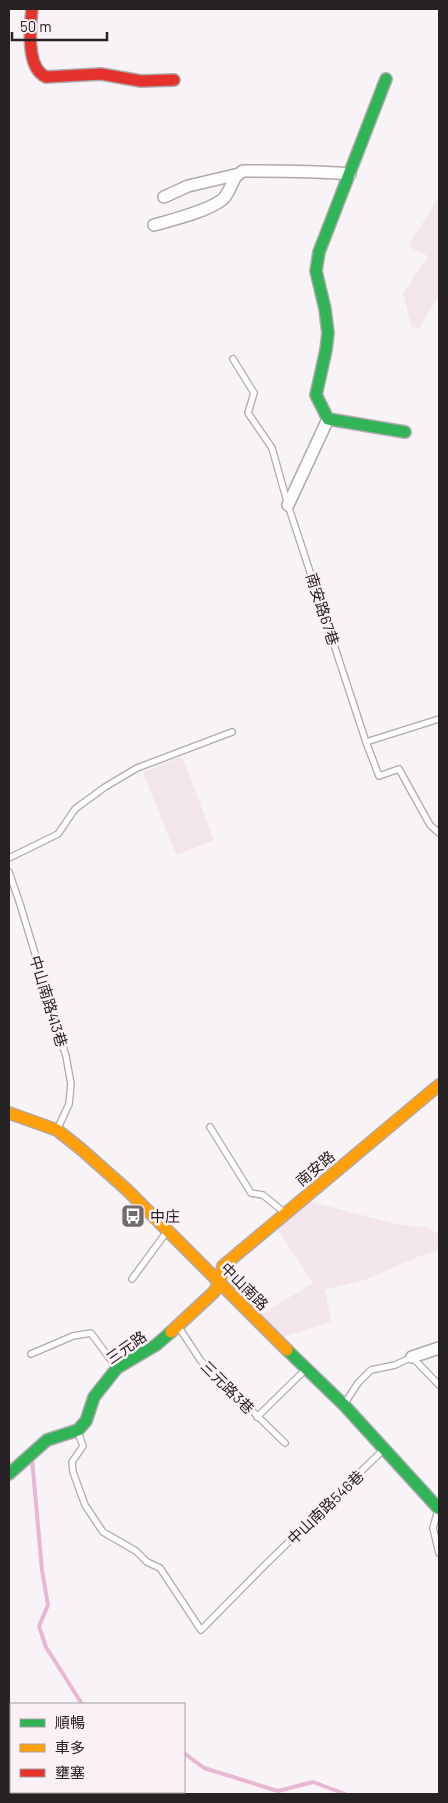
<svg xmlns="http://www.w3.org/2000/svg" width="448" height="1803" viewBox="0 0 448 1803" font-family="Barlow,'Noto Sans TC',sans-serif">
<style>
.built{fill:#f2e5ec}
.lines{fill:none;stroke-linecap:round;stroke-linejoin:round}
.stream{stroke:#e8b7d3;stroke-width:4}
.lane-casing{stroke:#aea9ac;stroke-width:8}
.street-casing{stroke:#aea9ac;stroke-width:14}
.fast-casing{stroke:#aea9ac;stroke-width:14}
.slow-casing{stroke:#aea9ac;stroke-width:14}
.jam-casing{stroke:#aea9ac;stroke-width:14}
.lane{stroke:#fefdfe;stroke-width:5.5}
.street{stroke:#fefdfe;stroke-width:11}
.fast{stroke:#30b455;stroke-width:11}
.slow{stroke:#ff9f0a;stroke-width:11}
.jam{stroke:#e5322d;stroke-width:11}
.labels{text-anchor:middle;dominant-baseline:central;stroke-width:5;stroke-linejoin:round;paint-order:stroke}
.street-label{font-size:15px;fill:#262224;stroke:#fbf0f6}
.poi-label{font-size:15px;fill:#262224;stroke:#fbf0f6;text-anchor:start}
</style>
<rect width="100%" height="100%" fill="#f8f3f6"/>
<g class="built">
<polygon points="439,197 439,295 419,328 412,327 403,294 428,256 408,246"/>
<polygon points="182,757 214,840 176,855 143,772"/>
<polygon points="307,1201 397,1224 427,1228 439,1234 439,1251 419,1256 365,1280 325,1290 331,1322 282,1337 259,1316 313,1283 276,1227"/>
</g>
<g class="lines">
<g class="stream">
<polyline points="32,1459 42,1570 48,1605 39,1626 46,1647 82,1704"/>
<polyline points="184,1753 204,1768 278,1791 313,1782 345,1794"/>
</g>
<g class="lane-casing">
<g id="lane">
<polyline points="233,359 254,393 248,413 272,448 288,505 366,742 379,776 399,769 430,825 439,833"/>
<polyline points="366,742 439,719"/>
<polyline points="9,858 58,834 75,809 105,787 137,768 232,732"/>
<polyline points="9,872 20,904 66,1056 71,1084 69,1104 57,1130"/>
<polyline points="210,1127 251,1193 263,1195 285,1213"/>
<polyline points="132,1279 168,1230"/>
<polyline points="178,1326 201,1361 285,1443"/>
<polyline points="31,1354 73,1336 91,1333 116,1367"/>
<polyline points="345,1403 358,1383 371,1370 395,1365 412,1357 439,1385"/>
<polyline points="257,1417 306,1369"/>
<polyline points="78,1432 83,1446 72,1462 73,1472 85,1505 103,1532 136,1551 147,1562 160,1568 201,1630 265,1565 383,1450"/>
<polyline points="438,1510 433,1528 439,1553"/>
</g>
</g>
<g class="street-casing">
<g id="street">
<polyline points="164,197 188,186 235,175"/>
<path d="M154,225C172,220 209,211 223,199C233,189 230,178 243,171C279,171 315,171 350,174"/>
<polyline points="288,505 328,419"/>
<polyline points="412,1357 439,1348"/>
</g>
</g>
<g class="fast-casing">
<g id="fast">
<polyline points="386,79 319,252 316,271 325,309 328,333 326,350 316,395 328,419 405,432"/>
<polyline points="287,1350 344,1405 439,1509"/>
<polyline points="9,1474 47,1440 78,1430 86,1421 94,1397 117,1368 156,1345 171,1332"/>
</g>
</g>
<g class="slow-casing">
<g id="slow">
<polyline points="9,1113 57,1130 81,1149 126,1189 287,1350"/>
<polyline points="171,1332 214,1292 220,1281 223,1266 439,1085"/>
</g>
</g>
<g class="jam-casing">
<path id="jam" d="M32,9C30,27 26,68 46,77L101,74L141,81L174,80"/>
</g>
<use href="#lane" class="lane"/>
<use href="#street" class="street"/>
<use href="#fast" class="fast"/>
<use href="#slow" class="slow"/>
<use href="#jam" class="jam"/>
</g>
<defs>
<g id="bus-square" transform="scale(1.25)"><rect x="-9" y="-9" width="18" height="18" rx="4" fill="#706b6e" stroke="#fbf0f6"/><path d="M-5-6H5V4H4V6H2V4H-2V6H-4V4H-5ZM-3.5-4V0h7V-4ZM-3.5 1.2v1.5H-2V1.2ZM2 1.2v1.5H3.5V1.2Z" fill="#fff"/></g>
</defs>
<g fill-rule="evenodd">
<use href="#bus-square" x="133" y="1216"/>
</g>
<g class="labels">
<g class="street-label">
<text transform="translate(323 609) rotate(72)">南安路67巷</text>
<text transform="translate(49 1001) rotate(73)">中山南路413巷</text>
<text transform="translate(315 1168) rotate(-40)">南安路</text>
<text transform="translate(245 1286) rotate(45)">中山南路</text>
<text transform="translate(126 1347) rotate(-35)">三元路</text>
<text transform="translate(228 1387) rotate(45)">三元路3巷</text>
<text transform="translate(325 1507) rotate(-44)">中山南路546巷</text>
</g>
<g class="poi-label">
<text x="150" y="1216">中庄</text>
</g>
</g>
<rect width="448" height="1803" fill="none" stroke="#262224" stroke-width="20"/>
<rect x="10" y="1703" width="175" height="90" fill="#fbf0f6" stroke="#a69ea2"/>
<rect x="20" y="1719" width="25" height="8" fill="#30b455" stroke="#a69ea2"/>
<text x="55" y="1728" font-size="15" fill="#262224">順暢</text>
<rect x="20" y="1744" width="25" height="8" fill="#ff9f0a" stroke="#a69ea2"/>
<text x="55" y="1753" font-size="15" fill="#262224">車多</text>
<rect x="20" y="1769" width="25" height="8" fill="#e5322d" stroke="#a69ea2"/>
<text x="55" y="1778" font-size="15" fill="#262224">壅塞</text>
<path d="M12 32v8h95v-8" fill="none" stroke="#262224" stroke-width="2.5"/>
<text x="20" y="32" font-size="15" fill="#262224" stroke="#fbf0f6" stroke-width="4" paint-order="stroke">50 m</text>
</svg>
